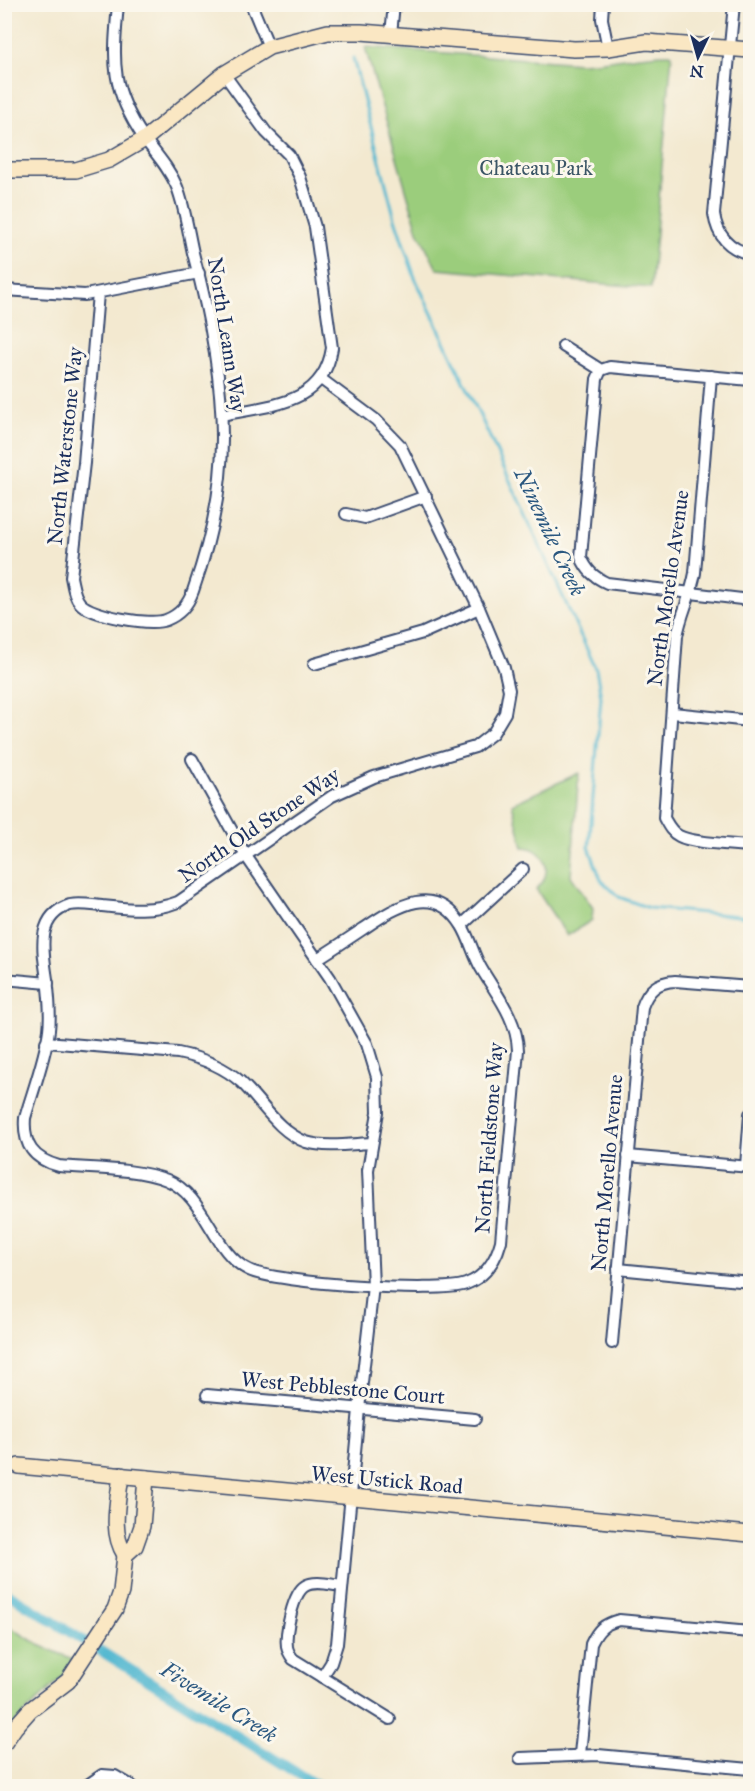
<svg xmlns="http://www.w3.org/2000/svg" width="755" height="1791" viewBox="0 0 755 1791" font-family="'IM FELL Great Primer',serif">
<style>
.green{fill:#9bcd7c;stroke:#5b7e6d;stroke-width:1.5}
.lines{fill:none;stroke-linecap:round;stroke-linejoin:round}
.stream{stroke:#51b7d0;stroke-width:3}
.canal{stroke:#51b7d0;stroke-width:10}
.street-casing{stroke:#3b4b6f;stroke-width:14}
.secondary-casing{stroke:#3b4b6f;stroke-width:18}
.street{stroke:#fff;stroke-width:10}
.secondary{stroke:#fae7c3;stroke-width:15}
.labels{text-anchor:middle;dominant-baseline:central;stroke-width:6;stroke-linejoin:round;paint-order:stroke}
.park-label{font-size:21px;fill:#3b5666;stroke:#fbf7ec}
.street-label{font-size:21px;fill:#1b2f5e;stroke:#fbf7ec}
.water-label{font-size:22px;font-style:italic;fill:#2b5880;stroke:#fbf7ec}
</style>
<rect width="100%" height="100%" fill="#fbf7ec"/>
<filter id="ink" filterUnits="userSpaceOnUse"><feTurbulence type="fractalNoise" baseFrequency=".0167" numOctaves="2"/><feDisplacementMap in="SourceGraphic" scale="12" xChannelSelector="R" yChannelSelector="G"/><feConvolveMatrix kernelMatrix="1 2 1 2 8 2 1 2 1" color-interpolation-filters="sRGB"/></filter>
<filter id="wash" filterUnits="userSpaceOnUse"><feTurbulence type="fractalNoise" baseFrequency=".008" numOctaves="4" result="noise"/><feDisplacementMap in="SourceGraphic" scale="24" xChannelSelector="R" yChannelSelector="G"/><feGaussianBlur stdDeviation="1.35" result="paint"/><feColorMatrix in="noise" values="0 0 0 0 0 0 0 0 0 0 0 0 0 0 0 0 0 1.4 0 .05"/><feComposite in="paint" operator="in"/></filter>
<g filter="url(#wash)">
<rect width="100%" height="100%" fill="#f3e9d0"/>
<g class="green">
<path d="M365,47L580,63C612,62 639,53 672,54L651,288L437,269L418,231Z"/>
<path d="M579,773L571,876L593,908L592,920L567,936L536,889C554,875 547,848 523,847L512,804Z"/>
<polygon points="5,1624 39,1645 73,1659 63,1676 5,1732"/>
</g>
<g class="lines">
<polyline class="stream" points="353,58 395,219 415,278 489,435 596,669 601,697 589,847 601,880 619,897 649,908 750,917"/>
<g class="canal">
<polyline points="4,1591 84,1641"/>
<polyline points="99,1650 318,1786"/>
</g>
</g>
</g>
<g filter="url(#ink)">
<g class="lines">
<g class="street-casing">
<g id="street">
<polyline points="251,4 269,47"/>
<polyline points="603,4 602,19 608,48"/>
<path d="M734,4L714,214C717,236 729,249 750,254"/>
<polyline points="391,34 394,4"/>
<polyline points="4,290 85,295 199,273"/>
<path d="M98,293L84,463L71,577C73,586 74,596 80,603C91,616 151,626 166,620C179,615 188,605 193,591C206,554 216,516 220,477C228,404 212,323 193,253C188,231 185,208 177,187C169,168 156,154 144,138C110,88 113,62 118,4"/>
<polyline points="563,346 601,370 610,367 750,380"/>
<path d="M601,370L597,379L581,557C587,571 594,577 607,583L750,600"/>
<path d="M711,376L695,573C691,596 681,614 677,636L664,818C668,825 671,832 679,836C694,844 733,844 750,846"/>
<path d="M222,415C269,405 323,406 332,348L315,227L300,177L289,155L266,132L224,74"/>
<polyline points="346,514 365,518 426,496"/>
<polyline points="314,664 423,633 479,608"/>
<polyline points="673,713 750,721"/>
<polyline points="192,759 246,856 330,978 367,1044 377,1077 378,1112 368,1170 373,1286 359,1409 337,1644 331,1663 322,1677"/>
<polyline points="462,925 523,869"/>
<path d="M317,959C333,949 348,939 363,929C395,908 434,880 462,926C470,939 473,954 481,968C496,994 517,1018 518,1050L501,1241C496,1260 485,1277 466,1284C439,1294 275,1283 249,1270C212,1252 206,1196 167,1180C136,1168 93,1169 59,1166C33,1159 23,1145 25,1118C33,1090 45,1059 49,1030C51,1014 49,995 47,979C43,952 35,916 70,905C80,903 91,905 102,906C129,909 152,912 178,902L332,796L374,777L475,747L493,733L505,713L509,690L504,668L479,608L400,445L376,420L321,379"/>
<polyline points="4,979 48,983"/>
<path d="M46,1042L178,1053C202,1058 223,1066 241,1082C262,1102 278,1132 306,1142C326,1148 351,1144 372,1143"/>
<polyline points="628,1156 750,1167"/>
<polyline points="746,1166 750,1114"/>
<polyline points="618,1269 750,1282"/>
<path d="M612,1343L642,1007C648,990 657,982 675,981L750,987"/>
<polyline points="207,1395 475,1419"/>
<path d="M342,1586C331,1585 315,1580 305,1586C293,1593 285,1633 287,1647C288,1652 290,1655 293,1659L390,1719"/>
<path d="M580,1754L591,1644C598,1629 604,1624 619,1620L750,1632"/>
<polyline points="520,1758 598,1755 750,1769"/>
<polyline points="86,1786 102,1775 115,1776 132,1786"/>
</g>
</g>
<g class="secondary-casing">
<g id="secondary">
<polyline points="4,170 76,170 109,160 145,139 224,74 269,47 328,32 361,32 574,49 608,48 646,42 750,50"/>
<polyline points="19,1466 750,1534"/>
<path d="M121,1475C118,1502 110,1532 125,1555"/>
<polyline points="4,1743 15,1727 30,1710 68,1681 115,1609 121,1592 125,1555 135,1546 142,1526 146,1478"/>
</g>
</g>
<use href="#street" class="street"/>
<use href="#secondary" class="secondary"/>
</g>
</g>
<g class="labels">
<g class="park-label">
<text x="536" y="168">Chateau Park</text>
</g>
<g class="street-label">
<text transform="translate(227 335) rotate(81)">North Leann Way</text>
<text transform="translate(65 446) rotate(-84)">North Waterstone Way</text>
<text transform="translate(668 588) rotate(-82)">North Morello Avenue</text>
<text transform="translate(259 825) rotate(-34)">North Old Stone Way</text>
<text transform="translate(489 1138) rotate(-86)">North Fieldstone Way</text>
<text transform="translate(607 1173) rotate(-85)">North Morello Avenue</text>
<text transform="translate(343 1388) rotate(5)">West Pebblestone Court</text>
<text transform="translate(387 1480) rotate(5)">West Ustick Road</text>
</g>
<g class="water-label">
<text transform="translate(550 532) rotate(65)">Ninemile Creek</text>
<text transform="translate(219 1702) rotate(32)">Fivemile Creek</text>
</g>
</g>
<rect width="755" height="1791" fill="none" stroke="#fbf7ec" stroke-width="24"/>
<g transform="translate(698 57) rotate(185)" stroke="#fbf7ec" stroke-width="4.5" paint-order="stroke">
<path d="M0-4.5L10 22L0 15L-10 22Z" fill="#1b2f5e"/>
<text y="-9" font-size="16" font-weight="bold" text-anchor="middle" fill="#1b2f5e">N</text>
</g>
</svg>
